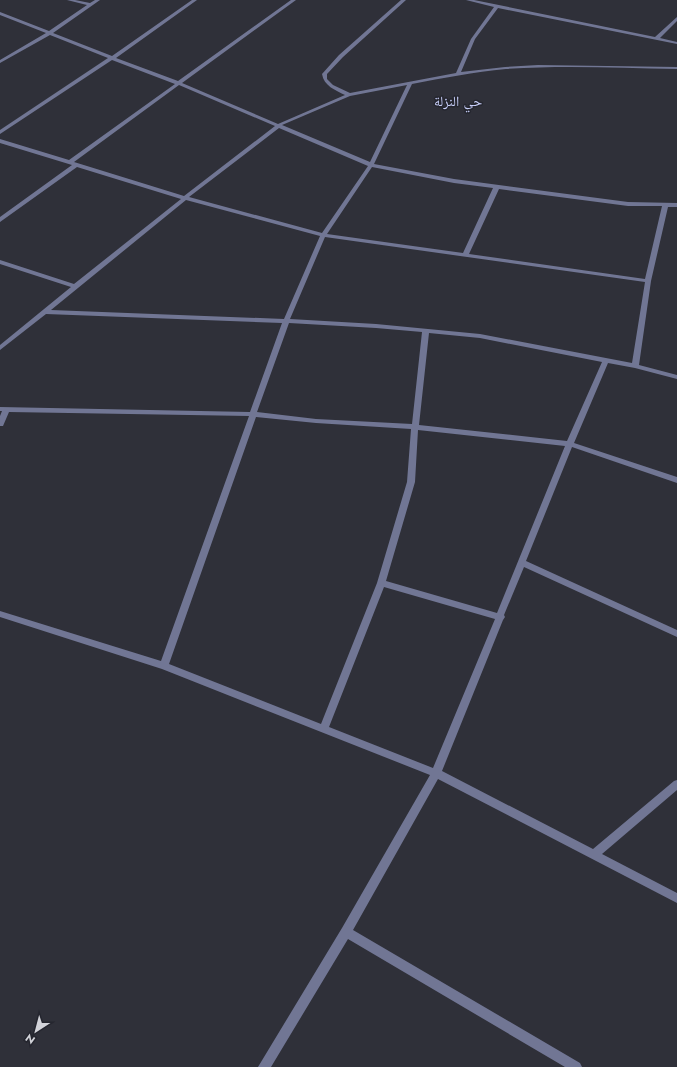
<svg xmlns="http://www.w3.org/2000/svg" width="677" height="1067" viewBox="0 0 677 1067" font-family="Jost,'Noto Naskh Arabic',sans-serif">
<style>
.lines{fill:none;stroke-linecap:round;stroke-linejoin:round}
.minor{fill:#717694;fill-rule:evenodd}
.labels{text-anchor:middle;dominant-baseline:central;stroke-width:3;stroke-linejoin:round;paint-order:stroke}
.far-neighbourhood-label{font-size:14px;fill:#c9d0fb;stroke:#25262f}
</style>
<rect width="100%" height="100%" fill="#2f3039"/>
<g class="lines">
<path class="minor" d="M67,0H75L90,3L95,0H100L53,33L112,56L192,0H197L116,58L178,81L291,0H296L182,83L278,124L345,95C335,90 324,86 322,74L339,55L401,0H406L343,57L327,74V79L333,85L350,93L456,73L471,39L494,7L466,0H474L655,37L677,17V21L660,38L677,42V44L498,8L475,39L461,72L505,67L538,65L677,67V69C620,68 563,65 506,69C474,72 443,78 412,84L374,164L454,179L628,202L677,203V207H668L651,281L639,365L677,375V379L635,368L608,363L574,443L677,477V483L572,447L526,561L677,630V637L524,567L504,615L505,617L503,620L442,771L593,849L674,781L677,780V790L602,854L677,893V903L438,779L353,930L580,1063L582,1067H565L348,939L271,1067H258L342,928L430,775L162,669L0,617V611L161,661L249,416L9,412L3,426H0V416L2,411H0V407L250,412L282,323L46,314L0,350V345L71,287L0,264V260L74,284L181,199L77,167L0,222V217L72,165L0,143V139L69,160L175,84L112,60L0,134V130L108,58L50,35L0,63V60L46,33L0,15V12L49,31L87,5ZM179,85L275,126L184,196L74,162ZM407,85L370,162L282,125L350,96ZM279,128L368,166L322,233L189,197ZM372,167L454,183L493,188L463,253L327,234ZM499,189L628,206H662L645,279L469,254ZM186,200L320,236L284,319L51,310ZM325,237L645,282L632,363L480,334L376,324L290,319ZM289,323L376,328L422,332L412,424L316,419L257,412ZM429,333L480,338L602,362L567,441L419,425ZM256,417L316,423L411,429L407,482L377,583L321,724L169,664ZM418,430L565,446L497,613L386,581L415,482ZM384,587L495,619L433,768L329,727Z"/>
</g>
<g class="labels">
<g class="far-neighbourhood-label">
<text x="458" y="101">حي النزلة</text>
</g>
</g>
<g transform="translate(36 1031) rotate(216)" stroke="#25262f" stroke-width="3" paint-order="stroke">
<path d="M0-3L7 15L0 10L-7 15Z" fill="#d2d3d9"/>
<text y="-6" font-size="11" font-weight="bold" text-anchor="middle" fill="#d2d3d9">N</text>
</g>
</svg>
